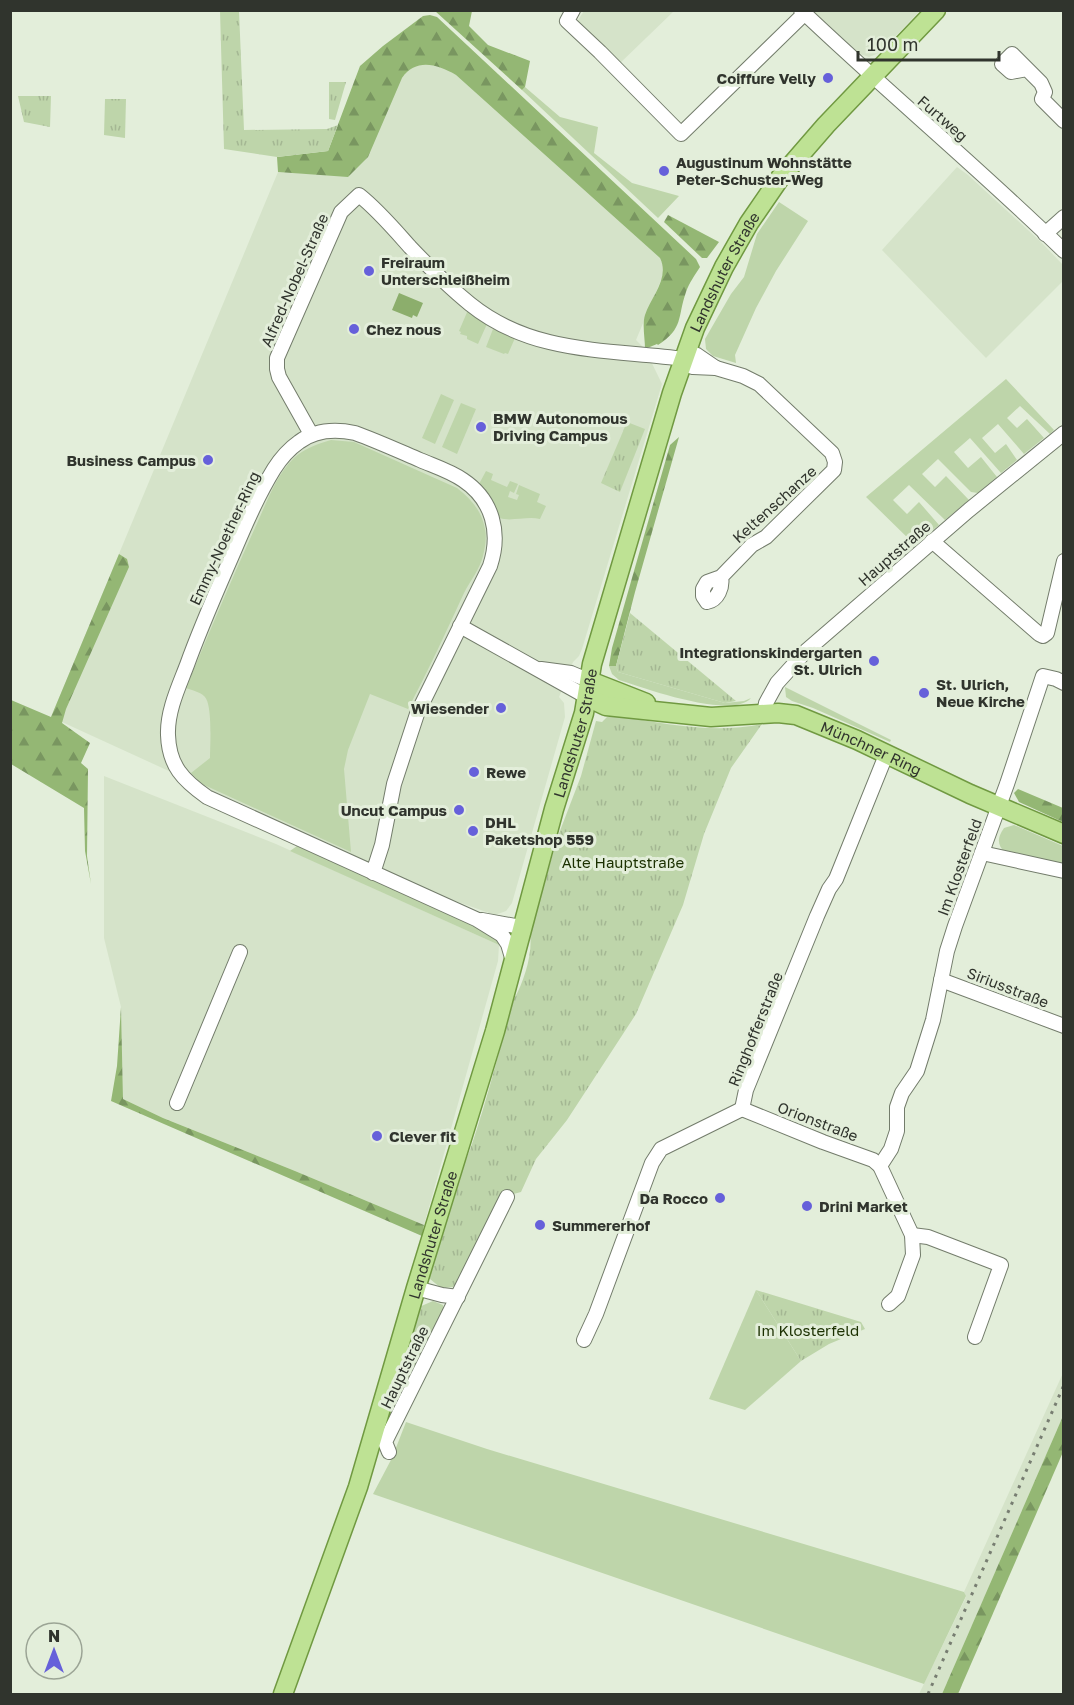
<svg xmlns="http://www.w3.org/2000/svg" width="1074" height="1705" viewBox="0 0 1074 1705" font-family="'Golos Text',sans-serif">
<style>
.built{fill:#d5e3c9}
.green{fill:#bed5aa}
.forest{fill:url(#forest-firs)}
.park{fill:url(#park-tufts)}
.water{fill:#8cae6c}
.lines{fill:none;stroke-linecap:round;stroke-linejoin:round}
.minor-casing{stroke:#737c6b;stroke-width:16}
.major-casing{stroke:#709941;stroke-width:21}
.minor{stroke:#fff;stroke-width:14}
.major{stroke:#bee294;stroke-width:18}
.rail{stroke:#777d71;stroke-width:3;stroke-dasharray:3 6;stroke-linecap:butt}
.poi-dot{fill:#6660da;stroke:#e3eeda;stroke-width:2}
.labels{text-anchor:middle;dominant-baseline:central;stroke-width:6;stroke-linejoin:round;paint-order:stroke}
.poi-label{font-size:15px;font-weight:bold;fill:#30342d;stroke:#e3eeda;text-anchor:start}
.street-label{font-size:15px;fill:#30342d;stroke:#e3eeda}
.park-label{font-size:15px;fill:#1b3000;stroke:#e3eeda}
</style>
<defs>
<pattern id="forest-firs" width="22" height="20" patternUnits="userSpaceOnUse" patternTransform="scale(1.5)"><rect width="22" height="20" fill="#94b774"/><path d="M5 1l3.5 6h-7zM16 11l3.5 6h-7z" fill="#799660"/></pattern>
<pattern id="park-tufts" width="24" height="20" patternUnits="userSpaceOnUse" patternTransform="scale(1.5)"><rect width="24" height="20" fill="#bed5aa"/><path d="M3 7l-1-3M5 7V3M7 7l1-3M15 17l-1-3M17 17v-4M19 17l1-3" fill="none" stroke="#a4b793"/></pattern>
</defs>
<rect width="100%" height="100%" fill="#e3eeda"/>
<g class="built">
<polygon points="584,11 674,11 617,66 578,25 578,20"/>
<polygon points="812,11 920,11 879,53 869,57 860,54"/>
<polygon points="425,64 440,65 456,75 660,258 663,265 664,273 636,340 645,349 662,384 582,649 579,656 573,662 559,697 564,703 565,717 512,903 506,911 495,915 444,897 51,717 278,172 348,176 402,78 407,71 415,66"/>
<polygon points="957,167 968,175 1041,242 1063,265 1063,281 986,358 882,250"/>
<polygon points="104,776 276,844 499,945 498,961 424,1225 295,1171 163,1118 123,1099 121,1007 104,938"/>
<polygon points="1063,1373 1063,1416 942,1694 919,1694 966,1597 964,1592"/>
</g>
<g class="green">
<polygon points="525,87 560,117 598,127 594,153 632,183 679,196 658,218 522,90"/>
<polygon points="779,202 808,221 776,271 756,308 735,355 736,363 713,356 706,349 705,339 731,294 744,277 757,234"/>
<polygon points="468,310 487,324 478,344 467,339 467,336 460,334 461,332 459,331"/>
<polygon points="493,329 515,338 508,354 505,353 504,354 486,347"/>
<polygon points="1006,379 1054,430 1050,434 1020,406 1007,418 1017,428 1027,419 1044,438 1024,454 998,424 982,438 995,453 1006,444 1017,460 1001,473 970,438 954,452 968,468 981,457 997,477 978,493 971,492 938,459 922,474 935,487 946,476 969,500 945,520 909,485 893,500 907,514 919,502 939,525 915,545 866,497"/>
<polygon points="441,394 454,400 435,444 422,438"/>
<polygon points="461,403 476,409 457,454 442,447"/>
<path d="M331,440L354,442L457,488C471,499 482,511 485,529C487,538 485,547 483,556C480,569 470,581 464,593C446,632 428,671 408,709L370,694L348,750L344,769L351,852L202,784L191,773L210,758C210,746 213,703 204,696C200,692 191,690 186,688C208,635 230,583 254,530C265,507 275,476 294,458C305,448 318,444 331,440Z"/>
<path d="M486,471L493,474L491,480L507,487L510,481L518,484L514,493L510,491L508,497L517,500L519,495L516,494L519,485L540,494L537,502L546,506L540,519C527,516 510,522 500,518L492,500L479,484Z"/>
<path d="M609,666H616L618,672L725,703L744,701L751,698C732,720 644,688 619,680L612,674Z"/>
<polygon points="785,687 891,740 890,742 813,708 792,701 786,697"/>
<path d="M1014,825L1063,846V866L1005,853C997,844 997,838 1004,828Z"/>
<polygon points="297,846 489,931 498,941 499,945 290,851"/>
<polygon points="756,1290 801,1361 745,1410 709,1399"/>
<polygon points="406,1422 487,1449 964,1592 966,1596 924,1684 373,1494 392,1458"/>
</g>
<g class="forest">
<polygon points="435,11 472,11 469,26 488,45 530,61 525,87 522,90"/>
<path d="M430,15L437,17L696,259L700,267C695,275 689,283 686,292C677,318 684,328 658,345L657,344L645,349C645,338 642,325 645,315C651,297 670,278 660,258L456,75C437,64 416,58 402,78L368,157L348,177L278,172L277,157L328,151L360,66L383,46L423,16Z"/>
<polygon points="668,215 719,242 707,258 702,258 664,222"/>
<polygon points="679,437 635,592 616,666 609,666 612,648 670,445"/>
<polygon points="119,554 127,559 129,567 66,709 62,723 90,743 81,763 88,769 87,856 91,884 85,851 84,808 11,764 11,700 51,717"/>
<polygon points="1018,789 1063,808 1063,822 1019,802 1014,793"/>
<polygon points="121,1007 123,1099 163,1118 295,1171 424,1225 422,1236 111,1101 117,1066"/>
<polygon points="1063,1416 1063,1452 958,1694 942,1694"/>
</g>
<g class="park">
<polygon points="220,11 239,11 244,130 327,129 338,125 328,151 277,157 224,149"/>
<polygon points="329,82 346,82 335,120 329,119"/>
<polygon points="18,96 51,96 50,127 24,122"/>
<polygon points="105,99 126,99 125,138 104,135"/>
<polygon points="627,422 645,429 620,492 601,483"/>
<polygon points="630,613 736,701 725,703 618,672 616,666"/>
<path d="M618,716C666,724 714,734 762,724L731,768L704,834L683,905L636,1014L567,1120L536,1159L521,1192L502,1197L462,1278L453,1287L441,1288L430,1279C425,1239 459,1182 472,1144C488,1097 500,1047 514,999C524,982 533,953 530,934L558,836L581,776L596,721L602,722L607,717Z"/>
<polygon points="756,1290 861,1322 865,1329 829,1344 801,1361"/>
<polygon points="433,1301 443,1305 445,1314 387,1430 383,1427 419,1307"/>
</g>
<polygon class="water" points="399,293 423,303 417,317 413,315 412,318 392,310"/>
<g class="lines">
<g class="minor-casing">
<g id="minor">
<polyline points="573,10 567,21 600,52 681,134 804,14"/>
<path d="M801,10C887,92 979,168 1064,251"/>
<polyline points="1027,69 1011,72 1002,64 1012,54 1041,83 1045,92 1042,99 1064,121"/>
<polyline points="1045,234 1064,217"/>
<polyline points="687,351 697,355 716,368"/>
<path d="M683,364L693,367L716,368L743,376L759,384L832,453L835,462L834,470L766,537L752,545L721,577L707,582L703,589V596L707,602C718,600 723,587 721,577"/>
<path d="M311,434L279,377L277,369V358L341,212L359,195C378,210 394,229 410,247C429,267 449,287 470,304C533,355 609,349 684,359"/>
<polyline points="932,541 1039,634 1043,636 1047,633 1064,561"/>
<polyline points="460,626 587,697"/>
<polyline points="541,669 571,673 590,681"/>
<polyline points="764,713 766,703 777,683 806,651 969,510 1064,433"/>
<polyline points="982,853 1064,871"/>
<path d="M373,873L382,845L394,784L417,714L490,566C501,533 493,500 463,480C450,471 434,466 420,460C399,451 377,441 355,433C336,429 315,430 299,442C289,449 281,458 274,469C258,495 246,523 234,551C218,588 201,626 187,665C179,686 167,711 168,735C169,766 183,780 207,797L476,919L502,935L508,944L513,961"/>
<polyline points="482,920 521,927"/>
<polyline points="941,980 1064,1026"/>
<polyline points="177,1103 240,952"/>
<polyline points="742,1109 746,1090 817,916 829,889 836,879 886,755"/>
<polyline points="742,1109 823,1142 873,1160 880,1166 912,1235 913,1255 898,1296 889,1304"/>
<polyline points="880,1166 891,1149 897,1131 897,1107 902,1093 917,1071 933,1020 947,951 955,926 1007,784 1043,676 1056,679 1064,683"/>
<polyline points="912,1235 928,1237 1001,1265 975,1337"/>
<polyline points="416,1288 442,1295 458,1297"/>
<polyline points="584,1340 596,1314 652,1163 661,1149 742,1109"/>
<polyline points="389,1452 385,1442 507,1197"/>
</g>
</g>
<g class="major-casing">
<g id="major">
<polyline points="590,681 646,703"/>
<path id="s1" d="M587,697L606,706L711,717L778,713L796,715L857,740L970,794L1064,834"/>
<path id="s2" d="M283,1694L358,1487L416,1288L495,1031L554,809L584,713L592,664L672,393L695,328L724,267L749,223L780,178L826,125L936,10"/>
</g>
</g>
<use href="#minor" class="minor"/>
<use href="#major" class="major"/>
<polyline class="rail" points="928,1694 1064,1385"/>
</g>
<g class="poi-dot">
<circle cx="828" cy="78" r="6"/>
<circle cx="664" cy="171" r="6"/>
<circle cx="369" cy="271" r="6"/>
<circle cx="354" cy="329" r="6"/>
<circle cx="481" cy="427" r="6"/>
<circle cx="208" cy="460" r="6"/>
<circle cx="874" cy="661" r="6"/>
<circle cx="924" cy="693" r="6"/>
<circle cx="501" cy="708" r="6"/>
<circle cx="474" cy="772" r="6"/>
<circle cx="459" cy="810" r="6"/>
<circle cx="473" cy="831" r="6"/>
<circle cx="377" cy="1136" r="6"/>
<circle cx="720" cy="1198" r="6"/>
<circle cx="807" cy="1206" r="6"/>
<circle cx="540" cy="1225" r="6"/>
</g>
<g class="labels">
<g class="poi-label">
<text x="816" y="78" text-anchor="end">Coiffure Velly</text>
<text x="676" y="162">Augustinum Wohnstätte<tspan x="676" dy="17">Peter-Schuster-Weg</tspan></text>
<text x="381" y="262">Freiraum<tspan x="381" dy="17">Unterschleißheim</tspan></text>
<text x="366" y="329">Chez nous</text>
<text x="493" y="418">BMW Autonomous<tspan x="493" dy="17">Driving Campus</tspan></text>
<text x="196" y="460" text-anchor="end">Business Campus</text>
<text x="862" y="652" text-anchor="end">Integrationskindergarten<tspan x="862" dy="17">St. Ulrich</tspan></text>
<text x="936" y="684">St. Ulrich,<tspan x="936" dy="17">Neue Kirche</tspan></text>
<text x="489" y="708" text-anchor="end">Wiesender</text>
<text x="486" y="772">Rewe</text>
<text x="447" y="810" text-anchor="end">Uncut Campus</text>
<text x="485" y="822">DHL<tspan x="485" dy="17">Paketshop 559</tspan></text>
<text x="389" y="1136">Clever fit</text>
<text x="708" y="1198" text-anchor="end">Da Rocco</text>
<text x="819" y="1206">Drini Market</text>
<text x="552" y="1225">Summererhof</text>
</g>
<g class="street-label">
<text transform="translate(943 118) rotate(41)">Furtweg</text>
<text stroke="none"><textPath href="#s2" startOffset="1491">Landshuter Straße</textPath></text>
<text transform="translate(294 280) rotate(-66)">Alfred-Nobel-Straße</text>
<text transform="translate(774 504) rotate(-42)">Keltenschanze</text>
<text transform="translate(224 538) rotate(-65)">Emmy-Noether-Ring</text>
<text transform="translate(894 553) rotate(-41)">Hauptstraße</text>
<text stroke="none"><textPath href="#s2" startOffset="1005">Landshuter Straße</textPath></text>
<text stroke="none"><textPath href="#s1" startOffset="294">Münchner Ring</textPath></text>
<text transform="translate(959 867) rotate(-70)">Im Klosterfeld</text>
<text transform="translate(1008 987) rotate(21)">Siriusstraße</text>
<text transform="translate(755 1029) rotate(-68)">Ringhofferstraße</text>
<text transform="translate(818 1121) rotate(21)">Orionstraße</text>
<text stroke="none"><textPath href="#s2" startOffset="483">Landshuter Straße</textPath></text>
<text transform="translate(404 1367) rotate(-64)">Hauptstraße</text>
</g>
<g class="park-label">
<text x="623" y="862">Alte Hauptstraße</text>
<text x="808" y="1330">Im Klosterfeld</text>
</g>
</g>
<rect width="1074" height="1705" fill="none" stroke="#30342d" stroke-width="24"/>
<g transform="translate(54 1651)"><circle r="28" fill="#e3eeda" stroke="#9ba495" stroke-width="1.5"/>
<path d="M0-4.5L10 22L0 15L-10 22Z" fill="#6660da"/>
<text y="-9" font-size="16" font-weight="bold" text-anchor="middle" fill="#30342d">N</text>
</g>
<path d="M858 51v9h141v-9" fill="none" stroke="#30342d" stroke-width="3"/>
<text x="867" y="51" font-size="18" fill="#30342d" stroke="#e3eeda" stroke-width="4.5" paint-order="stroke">100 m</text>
</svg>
